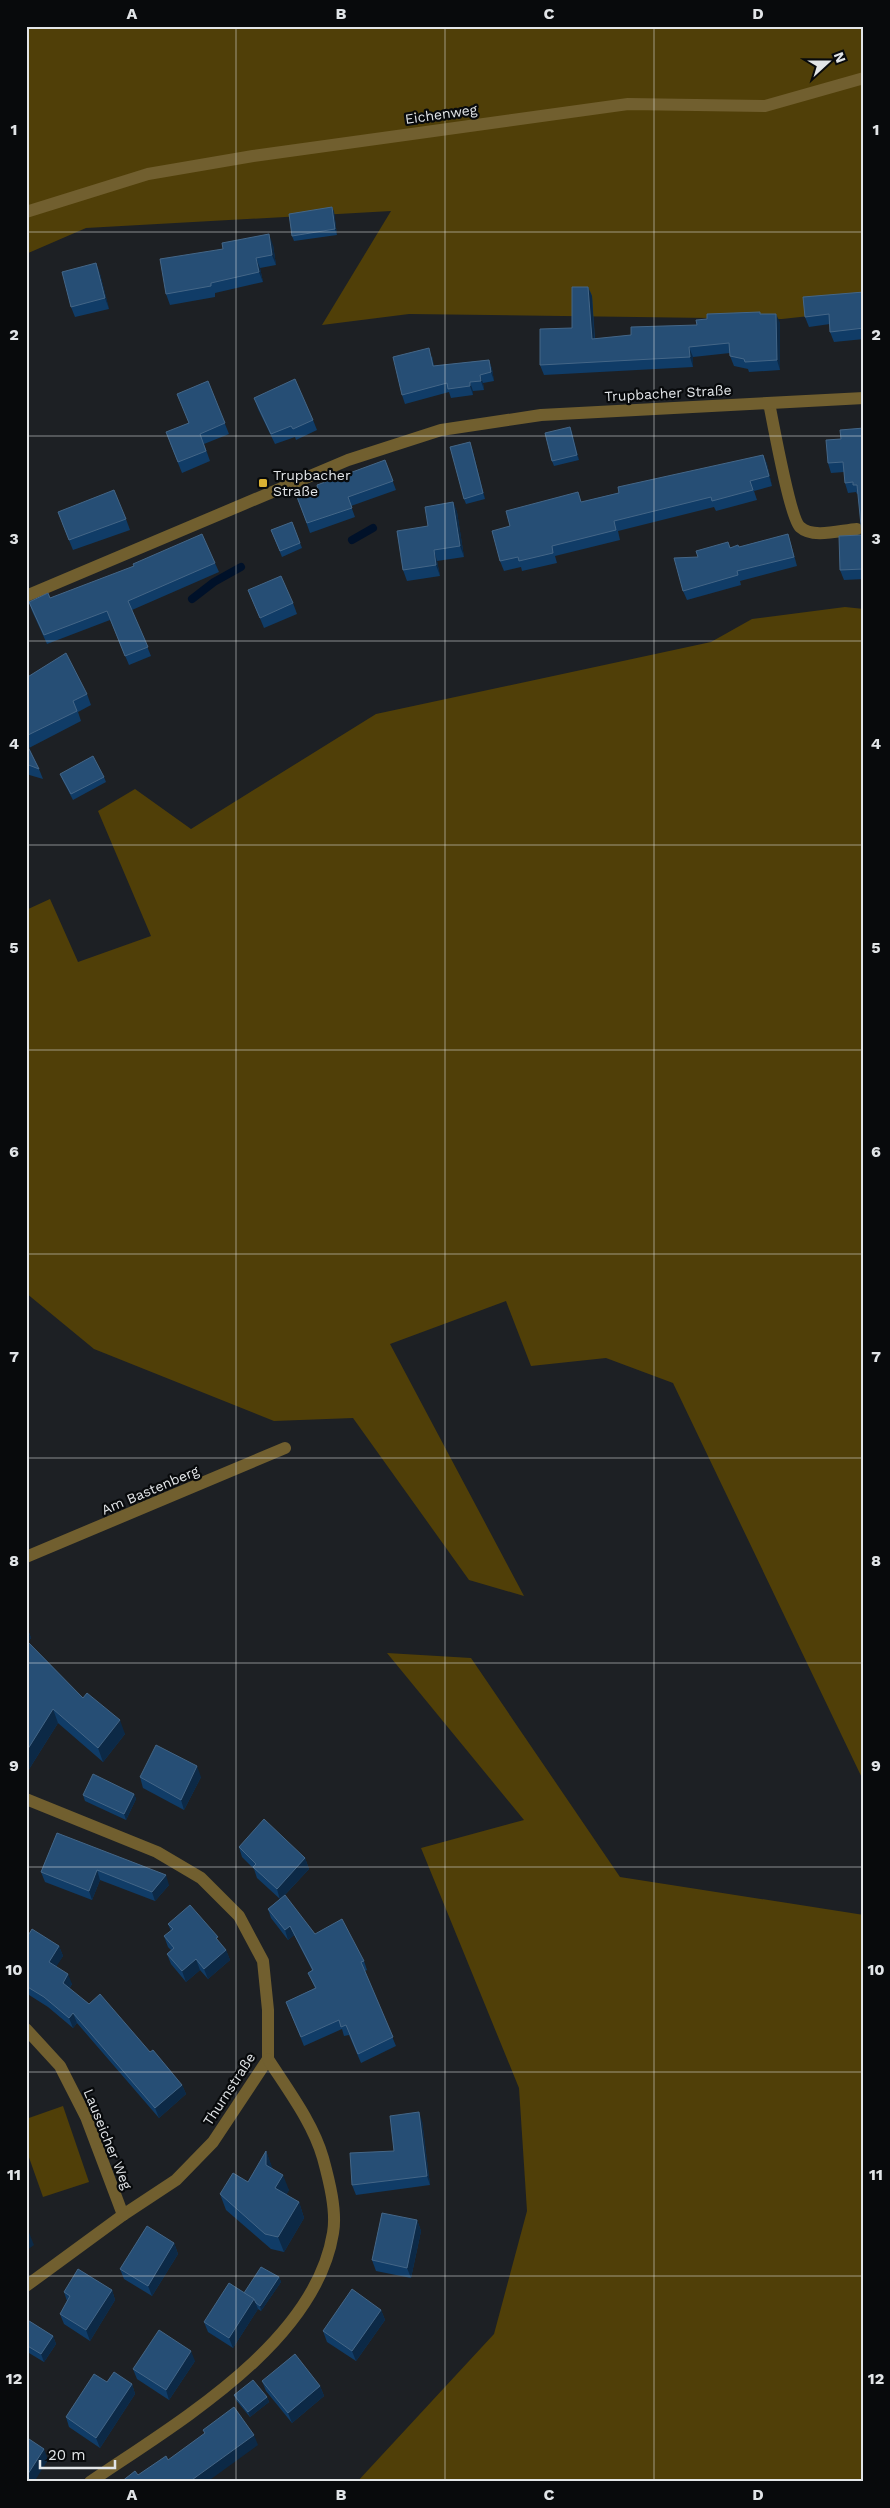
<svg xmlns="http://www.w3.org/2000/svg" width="890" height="2508" viewBox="0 0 890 2508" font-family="'Work Sans',sans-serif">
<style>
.green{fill:#503f08}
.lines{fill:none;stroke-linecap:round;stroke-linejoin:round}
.stream{stroke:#001129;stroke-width:8}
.service{stroke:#715f2f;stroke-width:12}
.minor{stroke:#715f2f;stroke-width:12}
.tertiary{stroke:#715f2f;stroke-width:12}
.wall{fill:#103c67}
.shaded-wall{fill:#0c2946}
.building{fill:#264e75;stroke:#446687}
.grid{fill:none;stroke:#e2e5e8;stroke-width:1;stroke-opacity:0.55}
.poi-dot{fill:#dbb233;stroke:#080a0c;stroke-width:2}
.labels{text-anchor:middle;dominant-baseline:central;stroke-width:4.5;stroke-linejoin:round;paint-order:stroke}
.street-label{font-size:14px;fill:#e2e5e8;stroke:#080a0c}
.poi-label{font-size:14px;fill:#e2e5e8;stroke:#080a0c;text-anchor:start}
.neatline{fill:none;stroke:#e2e5e8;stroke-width:2}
.grid-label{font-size:16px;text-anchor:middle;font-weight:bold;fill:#e2e5e8}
</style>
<rect width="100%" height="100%" fill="#1d2024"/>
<g class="green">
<polygon points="26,26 864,26 864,310 782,319 409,314 322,325 391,211 86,228 26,254"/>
<polygon points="845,607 864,609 864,1782 673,1383 606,1358 531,1366 506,1301 390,1344 524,1596 469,1580 353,1418 274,1421 94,1349 26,1293 26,910 50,899 78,962 151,936 98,811 135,789 191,829 376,714 711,642 752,619"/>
<polygon points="387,1653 471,1658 620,1877 864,1915 864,2482 357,2482 494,2334 527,2211 519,2088 421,1848 524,1820"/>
<polygon points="63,2106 89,2182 43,2197 26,2149 26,2119"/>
</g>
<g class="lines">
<g class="stream">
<polyline points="352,540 373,528"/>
<polyline points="192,599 214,582 241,567"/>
</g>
<path class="service" d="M769,403C773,422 790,518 800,527C813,539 841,530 857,529"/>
<g class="minor">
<polyline points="26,212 148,174 253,156 628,104 765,106 864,78"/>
<polyline points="26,1557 285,1448"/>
<polyline points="26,1799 157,1852 201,1878 239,1916 263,1961 268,2010 268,2059 213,2142 176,2180 123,2215 26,2286"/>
<polyline points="26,2029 60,2066 86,2117 123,2215"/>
<path d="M90,2482C176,2423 315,2344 333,2233C337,2211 329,2180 323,2158C313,2123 288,2090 268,2059"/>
</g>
<polyline class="tertiary" points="26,596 348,460 441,430 541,415 864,398"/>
</g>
<g class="wall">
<polygon points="332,207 334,212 337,235 294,241 292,236"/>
<polygon points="273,245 276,265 260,268 263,282 215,293 215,297 170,305 166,294"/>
<polygon points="96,263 100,274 109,309 75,317 71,307"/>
<polygon points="588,287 592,296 595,339 631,335 697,325 707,319 760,314 780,323 780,370 749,372 748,369 734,366 730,356 730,353 693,357 693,367 544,375 540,365 572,328"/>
<polygon points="864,292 864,339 834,342 830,332 830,324 809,327 805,317"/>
<polygon points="432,356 434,366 489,360 492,369 494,381 483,383 484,390 473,391 473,395 451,398 449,392 405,404 402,395"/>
<polygon points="208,381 229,434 204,444 210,461 182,473 170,443 188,423"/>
<polygon points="254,398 313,420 317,430 296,440 295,437 275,444 258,409"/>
<polygon points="570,427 579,460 554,466 552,461"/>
<polygon points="864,428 864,579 844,580 840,570 862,535 858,494 857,494 856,492 848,493 845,483 844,472 831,473 828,463 841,439"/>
<polygon points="472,448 485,499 466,504 464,499"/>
<polygon points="763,455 767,464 772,486 754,491 757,500 716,511 714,507 618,531 620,540 555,556 557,563 522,571 521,567 504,571 500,561 510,526 582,502"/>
<polygon points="385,460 396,490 351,506 355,517 310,533 297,497 318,490"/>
<polygon points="453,502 457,512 464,557 437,561 440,576 407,581 403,570 428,526"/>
<polygon points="126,519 130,530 73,550 62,523"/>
<polygon points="292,522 302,548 282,557 271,530"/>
<polygon points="788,534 791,544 797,566 740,581 741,585 687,600 683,591 698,557 730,547 739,547"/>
<polygon points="215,563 219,572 132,610 151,656 129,665 110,620 47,644 32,611 29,602"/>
<polygon points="248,590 293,603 297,614 264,628"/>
<polygon points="26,678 87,694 91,705 78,712 81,721 29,748 39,769 43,779 26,774 26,690 27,690"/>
<polygon points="60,774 104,777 106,782 73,800 62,779"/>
<polygon points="26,1624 31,1638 28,1642 83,1698 125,1734 103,1762 58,1723 26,1774"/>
<polygon points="140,1777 201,1777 184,1810 143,1788"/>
<polygon points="134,1794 136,1799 126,1820 85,1801 83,1795"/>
<polygon points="57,1833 169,1885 155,1901 100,1880 92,1900 45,1882 41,1872"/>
<polygon points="239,1847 305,1858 309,1869 283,1897 315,1934 364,1961 367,1970 365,1971 396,2046 361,2063 349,2035 344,2036 342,2029 304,2046 286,2002 315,1988 308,1973 312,1970 294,1935 288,1940 271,1918 268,1909 280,1899 257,1878 254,1869 242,1857"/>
<polygon points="168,1924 220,1943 226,1950 230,1960 208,1979 200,1970 186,1982 171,1964 167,1954 171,1950 168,1947 164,1936 171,1931"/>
<polygon points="26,1939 59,1946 63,1956 56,1966 72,1984 69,1989 150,2052 182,2085 186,2094 159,2118 77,2023 73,2028 48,2007 26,1993"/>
<polygon points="422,2121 430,2185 356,2195 352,2185 394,2151"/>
<polygon points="266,2151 272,2168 289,2190 286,2195 299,2202 304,2218 284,2252 271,2249 226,2210 220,2194 248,2182"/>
<polygon points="417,2220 421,2231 411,2278 376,2271 372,2260"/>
<polygon points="174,2243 178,2254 152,2296 124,2279 120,2269"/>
<polygon points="279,2277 281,2282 261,2311 258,2309 233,2348 208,2332 204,2322"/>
<polygon points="112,2290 115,2300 90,2341 64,2324 60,2314 67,2301 64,2292"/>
<polygon points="381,2310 385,2320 356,2361 327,2342 323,2331"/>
<polygon points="26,2319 53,2336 56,2344 44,2362 29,2353 26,2357"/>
<polygon points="195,2361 169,2400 137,2379 133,2369"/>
<polygon points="262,2381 320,2386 324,2396 292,2423 266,2391"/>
<polygon points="107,2382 132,2384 135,2394 100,2448 69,2427 66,2417"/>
<polygon points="234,2395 267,2397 269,2402 250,2417 236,2400"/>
</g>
<g class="shaded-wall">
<polygon points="332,207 334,212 337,235 335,229"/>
<polygon points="269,234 273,245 276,265 272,255"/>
<polygon points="256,258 260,268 263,282 259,272"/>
<polygon points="96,263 100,274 109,309 105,298"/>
<polygon points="588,287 592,296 595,349 592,339"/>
<polygon points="776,314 780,323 780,370 777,360"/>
<polygon points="689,347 693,357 693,367 690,357"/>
<polygon points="489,360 492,369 494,381 491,372"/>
<polygon points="480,375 483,383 484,390 481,381"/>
<polygon points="470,382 473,391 473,395 470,386"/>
<polygon points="570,427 572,432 579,460 577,455"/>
<polygon points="470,442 472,448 485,499 483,493"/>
<polygon points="763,455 767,464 772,486 769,476"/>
<polygon points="453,502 457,512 464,557 460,546"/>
<polygon points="434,550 437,561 440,576 436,565"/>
<polygon points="26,1625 31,1638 26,1644"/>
<polygon points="53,1709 58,1723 26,1774 26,1752"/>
<polygon points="120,1720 125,1734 103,1762 98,1748"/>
<polygon points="197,1766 201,1777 184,1810 181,1800"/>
<polygon points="134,1794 136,1799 126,1820 124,1814"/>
<polygon points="305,1858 309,1869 280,1900 277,1889"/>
<polygon points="97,1870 100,1880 92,1900 89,1891"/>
<polygon points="166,1875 169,1885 155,1901 152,1892"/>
<polygon points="290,1926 294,1935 288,1940 285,1930"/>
<polygon points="59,1946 63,1956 53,1972 49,1962"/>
<polygon points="226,1950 230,1960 208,1979 204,1969"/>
<polygon points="196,1959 200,1970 186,1982 182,1971"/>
<polygon points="68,1974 72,1984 66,1993 63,1983"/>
<polygon points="73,2013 77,2023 73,2028 69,2018"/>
<polygon points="182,2085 186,2094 159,2118 155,2108"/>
<polygon points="419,2112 422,2121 430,2185 427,2176"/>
<polygon points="266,2151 272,2167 271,2180 266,2165"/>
<polygon points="283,2175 289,2190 281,2204 275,2188"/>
<polygon points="299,2202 304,2218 284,2252 278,2237"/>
<polygon points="417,2220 421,2231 411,2278 407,2268"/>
<polygon points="28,2230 34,2245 26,2251 26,2231"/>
<polygon points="174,2243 178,2254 152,2296 148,2286"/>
<polygon points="279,2277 281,2282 261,2311 260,2306"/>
<polygon points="112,2290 115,2300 90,2341 86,2330"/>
<polygon points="254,2299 258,2309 233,2348 229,2338"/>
<polygon points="381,2310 385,2320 356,2361 352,2351"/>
<polygon points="53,2336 56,2344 44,2362 41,2354"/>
<polygon points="26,2345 29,2353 26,2357"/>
<polygon points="191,2351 195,2361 169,2400 166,2390"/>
<polygon points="132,2384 135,2394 100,2448 96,2438"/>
<polygon points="320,2386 324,2396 292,2423 288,2413"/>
<polygon points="267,2397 269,2402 250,2417 248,2412"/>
<polygon points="254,2435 258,2445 207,2482 189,2482"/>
<polygon points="44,2449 48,2460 34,2482 26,2482 26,2477"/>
</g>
<g class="building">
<polygon points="332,207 335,229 292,236 289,214"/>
<polygon points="269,234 272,255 256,258 259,272 211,283 211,286 166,294 160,259 223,249 222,243"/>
<polygon points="96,263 105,298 71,307 62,272"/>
<polygon points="572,287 588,287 592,339 631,335 631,327 697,325 696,320 707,319 707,314 760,312 760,314 776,314 777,360 745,362 744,359 730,356 729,343 689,347 690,357 540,365 540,329 572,328"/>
<polygon points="864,292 864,328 830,332 829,314 805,317 803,297"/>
<polygon points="429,348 433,366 489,360 491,372 480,375 481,381 470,382 470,386 448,389 447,383 402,395 393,357"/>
<polygon points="295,379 313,420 293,429 291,426 271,434 254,398"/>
<polygon points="208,381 225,423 200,434 206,451 178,462 166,432 189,423 177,394"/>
<polygon points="570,427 577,455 552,461 545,433"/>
<polygon points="864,428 864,569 840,570 839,536 862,535 857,485 853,485 853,482 845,483 843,462 828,463 826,440 841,439 840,430"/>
<polygon points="470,442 483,493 464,499 450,447"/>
<polygon points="763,455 769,476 750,481 753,490 712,501 711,497 614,521 616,530 552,546 553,553 519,561 518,557 500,561 492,531 510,526 506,511 578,492 581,502 619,493 618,487"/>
<polygon points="385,460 393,481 348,497 352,508 307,523 297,497 318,490 317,485"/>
<polygon points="114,490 126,519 69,540 58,512"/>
<polygon points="453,502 460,546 434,550 436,565 403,570 397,531 428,526 425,507"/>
<polygon points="292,522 300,543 280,551 271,530"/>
<polygon points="202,534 215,563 128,601 148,647 125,656 107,611 44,635 29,602 48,593 50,598 134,566 133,564"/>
<polygon points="788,534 794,557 737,571 738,575 683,591 674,558 698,557 696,551 728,542 730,548 738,545 739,547"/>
<polygon points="281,576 293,603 260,618 248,590"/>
<polygon points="66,653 87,694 73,701 77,711 26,736 26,690 28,689 26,686 26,678"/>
<polygon points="26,743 39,769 26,764"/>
<polygon points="93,756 104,777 71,794 60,774"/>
<polygon points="26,1640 83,1698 87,1693 120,1720 98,1748 53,1709 26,1752"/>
<polygon points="156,1745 197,1766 181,1800 140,1777"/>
<polygon points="93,1774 134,1794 124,1814 83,1795"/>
<polygon points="264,1819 305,1858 277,1889 253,1867 256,1864 239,1847"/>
<polygon points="57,1833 166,1875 152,1892 97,1870 89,1891 41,1872"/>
<polygon points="285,1895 315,1934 342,1919 364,1961 361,1962 393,2037 358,2054 346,2025 341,2027 339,2020 301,2037 286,2002 316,1988 308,1973 313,1970 290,1926 285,1930 268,1909"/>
<polygon points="190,1905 218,1937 216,1938 226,1950 204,1969 196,1959 182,1971 167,1954 174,1948 164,1936 173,1929 168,1924"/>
<polygon points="32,1929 59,1946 49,1962 68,1974 63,1983 89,2004 100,1994 150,2052 153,2050 182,2085 155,2108 73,2013 69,2018 44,1997 26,1986 26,1939"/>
<polygon points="419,2112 427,2176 352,2185 350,2153 394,2151 390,2116"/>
<polygon points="266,2151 266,2165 283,2175 275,2188 299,2202 278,2237 265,2234 220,2194 233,2173 248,2182"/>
<polygon points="382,2213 417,2220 407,2268 372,2260"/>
<polygon points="147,2226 174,2243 148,2286 120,2269"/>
<polygon points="261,2267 279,2277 260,2306 256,2303 254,2299 244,2293"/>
<polygon points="78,2269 112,2290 86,2330 60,2314 70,2296 64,2292"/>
<polygon points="229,2283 254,2299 229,2338 204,2322"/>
<polygon points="352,2289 381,2310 352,2351 323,2331"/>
<polygon points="26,2319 53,2336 41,2354 26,2345"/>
<polygon points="159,2330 191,2351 166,2390 133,2369"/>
<polygon points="295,2354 320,2386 288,2413 262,2381"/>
<polygon points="114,2372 132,2384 96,2438 66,2417 94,2374 107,2382"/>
<polygon points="253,2380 267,2397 248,2412 234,2395"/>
<polygon points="234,2407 254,2435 189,2482 121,2482 135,2471 138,2475 166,2456 168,2460 205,2433 203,2430"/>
<polygon points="26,2437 44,2449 26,2477"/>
</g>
<path class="grid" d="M236,26V2482M445,26V2482M654,26V2482M26,232H864M26,436H864M26,641H864M26,845H864M26,1050H864M26,1254H864M26,1458H864M26,1663H864M26,1867H864M26,2072H864M26,2276H864"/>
<rect class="poi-dot" x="258" y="478" width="10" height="10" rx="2.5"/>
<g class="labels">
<g class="street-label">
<text transform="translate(441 114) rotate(-8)">Eichenweg</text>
<text transform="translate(668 393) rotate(-3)">Trupbacher Straße</text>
<text transform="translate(150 1490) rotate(-23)">Am Bastenberg</text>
<text transform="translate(229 2089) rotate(-57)">Thurnstraße</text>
<text transform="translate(108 2139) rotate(68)">Lauseicher Weg</text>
</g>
<g class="poi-label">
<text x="273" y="475">Trupbacher<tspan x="273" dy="16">Straße</tspan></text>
</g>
</g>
<rect width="890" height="2508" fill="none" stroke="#080a0c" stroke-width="55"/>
<g transform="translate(828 62) rotate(69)" stroke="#080a0c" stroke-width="4" paint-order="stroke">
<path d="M0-4L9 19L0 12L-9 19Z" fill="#e2e5e8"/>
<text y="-8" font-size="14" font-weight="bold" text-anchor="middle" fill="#e2e5e8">N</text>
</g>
<path d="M40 2460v8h75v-8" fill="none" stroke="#e2e5e8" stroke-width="2.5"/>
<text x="48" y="2460" font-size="15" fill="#e2e5e8" stroke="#080a0c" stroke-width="4" paint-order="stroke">20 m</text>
<rect x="28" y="28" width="834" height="2452" class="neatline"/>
<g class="grid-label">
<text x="132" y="19">A</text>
<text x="341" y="19">B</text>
<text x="549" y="19">C</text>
<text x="758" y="19">D</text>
<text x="14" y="135">1</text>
<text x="876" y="135">1</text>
<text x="14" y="340">2</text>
<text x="876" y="340">2</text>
<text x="14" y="544">3</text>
<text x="876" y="544">3</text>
<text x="14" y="749">4</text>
<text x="876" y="749">4</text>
<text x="14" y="953">5</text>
<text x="876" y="953">5</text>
<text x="14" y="1157">6</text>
<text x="876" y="1157">6</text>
<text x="14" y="1362">7</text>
<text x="876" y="1362">7</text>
<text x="14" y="1566">8</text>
<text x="876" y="1566">8</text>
<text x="14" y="1771">9</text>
<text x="876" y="1771">9</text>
<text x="14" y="1975">10</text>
<text x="876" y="1975">10</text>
<text x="14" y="2180">11</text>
<text x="876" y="2180">11</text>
<text x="14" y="2384">12</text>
<text x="876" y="2384">12</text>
<text x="132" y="2500">A</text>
<text x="341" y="2500">B</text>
<text x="549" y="2500">C</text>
<text x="758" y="2500">D</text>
</g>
</svg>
